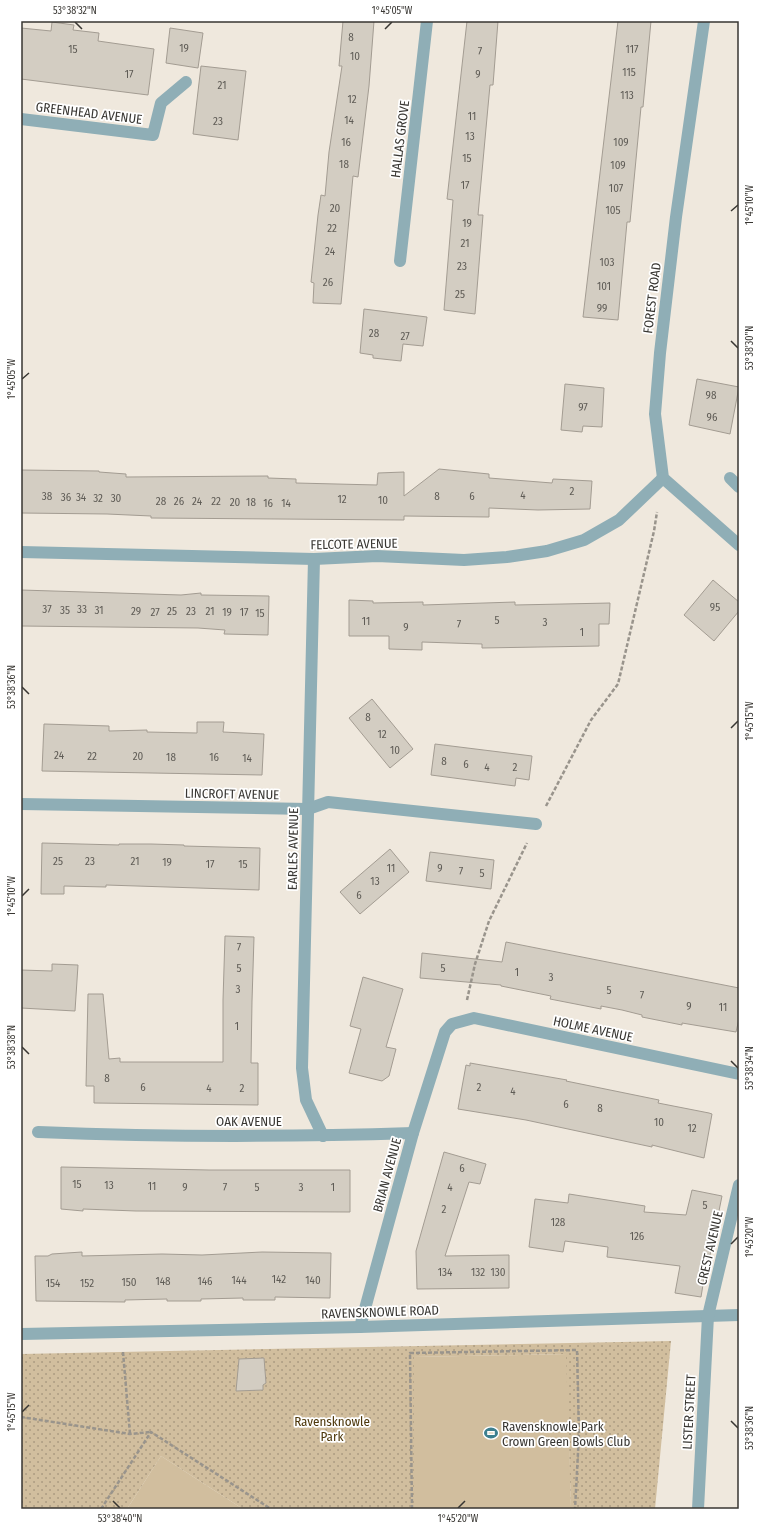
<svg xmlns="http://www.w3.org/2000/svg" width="760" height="1530" viewBox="0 0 760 1530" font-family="'Fira Sans Condensed',sans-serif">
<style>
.grass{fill:#d1be9e}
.park{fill:url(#park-dots)}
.building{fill:#d3cdc2;stroke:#a39c92}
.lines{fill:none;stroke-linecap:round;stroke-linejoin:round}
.path{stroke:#99948c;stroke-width:2.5;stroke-dasharray:4 2;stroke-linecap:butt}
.minor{stroke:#8faeb6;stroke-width:12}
.ticks{fill:none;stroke:#383632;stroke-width:1.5}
.labels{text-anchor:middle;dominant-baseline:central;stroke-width:3.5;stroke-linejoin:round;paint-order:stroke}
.number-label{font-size:11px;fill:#5f5c56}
.street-label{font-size:13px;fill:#383632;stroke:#fff}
.park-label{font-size:13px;fill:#4e380b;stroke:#fff}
.poi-label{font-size:13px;fill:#383632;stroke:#fff;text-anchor:start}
.neatline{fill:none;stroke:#383632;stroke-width:1.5}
.ticks-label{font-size:10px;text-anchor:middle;fill:#383632}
</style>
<defs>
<pattern id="park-dots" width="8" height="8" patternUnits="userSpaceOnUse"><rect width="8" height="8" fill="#d1be9e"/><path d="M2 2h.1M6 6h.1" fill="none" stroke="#ab9b81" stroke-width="1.8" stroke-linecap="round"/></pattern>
</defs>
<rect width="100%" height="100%" fill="#efe8dd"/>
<g class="grass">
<polygon points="567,1354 571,1509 414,1509 414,1357"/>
<polygon points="161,1456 243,1509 127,1509"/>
</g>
<polygon class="park" points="671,1341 655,1509 571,1509 566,1354 414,1357 414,1509 243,1509 161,1456 127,1509 21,1509 21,1354"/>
<g class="building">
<polygon points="343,21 374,21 369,86 358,177 353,176 341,304 313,303 314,283 311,282 318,215 321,195 325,196 329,152 342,66 339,66"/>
<polygon points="467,21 498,21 493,85 490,85 478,215 483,215 475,314 444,310 453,200 447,199"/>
<polygon points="618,21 651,21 643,107 641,107 630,222 627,222 618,320 583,317"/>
<polygon points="52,22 74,25 73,30 99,33 98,41 154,49 148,95 21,79 21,28 51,31"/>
<polygon points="170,28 203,33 198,68 166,63"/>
<polygon points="201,66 246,71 238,140 193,134"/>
<polygon points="364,309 427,317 423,346 403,344 401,361 373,358 373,355 360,353"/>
<polygon points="697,379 739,387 730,434 689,425"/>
<polygon points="565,384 604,388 602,427 583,426 582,432 561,430"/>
<polygon points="439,469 489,474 489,478 552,483 553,479 592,481 590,509 538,510 489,508 489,517 404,516 404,520 151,518 151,516 107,514 21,513 21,470 99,471 99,472 126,474 126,477 268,476 268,478 296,479 296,483 377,485 378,473 404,472 404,496"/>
<polygon points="713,580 739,602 739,611 714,641 684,615"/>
<polygon points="21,590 181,595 201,593 201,595 269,596 268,635 224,634 225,630 198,628 21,626"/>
<polygon points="349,600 373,601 373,603 423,602 423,605 515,602 515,605 610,603 609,624 599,624 599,646 482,648 482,644 422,642 422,650 389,649 389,636 349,636"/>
<polygon points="372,699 413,749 390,768 349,718"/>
<polygon points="197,722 224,722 223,732 264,734 262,775 42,771 44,724 109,726 109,731 147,730 147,732 197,733"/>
<polygon points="435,744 532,756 529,780 516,778 515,786 431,775"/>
<polygon points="42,843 119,845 119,844 151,844 184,845 184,846 260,848 259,890 106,885 106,887 64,886 64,894 41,894"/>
<polygon points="390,849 409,872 360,914 340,892"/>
<polygon points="430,852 494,860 491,889 426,881"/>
<polygon points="225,936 254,937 252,1001 251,1063 258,1063 258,1105 94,1103 94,1086 86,1086 88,994 103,994 109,1059 120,1058 120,1062 223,1062 223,1000"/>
<polygon points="506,942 739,988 739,1019 736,1032 682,1023 682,1025 642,1017 642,1015 622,1010 601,1006 601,1009 550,999 551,996 501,986 501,985 420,978 422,953 502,962"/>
<polygon points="52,964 78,965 75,1011 21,1008 21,970 52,971"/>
<polygon points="363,977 403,989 386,1047 396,1049 389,1076 382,1081 349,1073 361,1029 350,1026"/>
<polygon points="470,1063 567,1080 566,1081 659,1100 658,1103 709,1113 712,1114 704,1158 652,1145 652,1147 526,1120 458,1109 466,1065 470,1066"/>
<polygon points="444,1152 486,1164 480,1184 469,1182 445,1256 509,1255 509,1288 417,1289 416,1251"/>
<polygon points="61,1167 209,1170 350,1170 350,1212 136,1211 83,1209 83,1211 61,1209"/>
<polygon points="692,1190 722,1196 710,1255 708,1254 701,1297 675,1293 680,1266 607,1257 608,1247 565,1241 563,1252 529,1247 535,1199 568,1203 569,1194 645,1206 644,1212 686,1215"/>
<polygon points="82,1252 82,1256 162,1254 202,1255 262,1252 331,1253 330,1298 275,1297 275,1300 243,1300 243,1298 201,1299 201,1301 167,1301 167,1299 125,1300 125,1302 36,1301 35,1256 48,1256 52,1254"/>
<polygon points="264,1358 266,1383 263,1385 263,1390 236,1391 239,1359"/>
</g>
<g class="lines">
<g class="path">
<polyline points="546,806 591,720 618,684 654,531 657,512"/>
<polyline points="467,1000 475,964 489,921 527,843"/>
<polyline points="123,1352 130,1434"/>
<polyline points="21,1417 130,1434 150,1432"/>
<polyline points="101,1509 151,1432 271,1509"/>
<polyline points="412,1509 410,1353 577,1350 579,1434 575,1509"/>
</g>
<g class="minor">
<polyline points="704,21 676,217 660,353 655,414 663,478 739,545"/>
<polyline points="21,119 153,135 161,103 186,82"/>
<polyline points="400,261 427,21"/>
<polyline points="730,478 739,487"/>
<polyline points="21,552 314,559 377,556 464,560 507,557 547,551 584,540 619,520 663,478"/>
<polyline points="314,559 302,1068 306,1100 323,1136"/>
<polyline points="21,804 308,809 328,802 536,824"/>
<path d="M38,1132C162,1137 288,1137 413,1133"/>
<polyline points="360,1327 413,1133 445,1032 452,1024 474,1018 739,1074"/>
<polyline points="21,1334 360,1327 739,1315"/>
<polyline points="698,1509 708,1316 739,1185"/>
</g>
</g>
<path class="ticks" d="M75,22L82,29M385,29L392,22M731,211L738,205M731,341L738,348M22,379L29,373M22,687L29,694M731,728L738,721M22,896L29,889M22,1047L29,1054M731,1061L738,1068M731,1244L738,1237M22,1412L29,1405M731,1421L738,1428M113,1501L120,1508M458,1508L465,1501"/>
<defs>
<g id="stadium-bare" transform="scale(1.08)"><path d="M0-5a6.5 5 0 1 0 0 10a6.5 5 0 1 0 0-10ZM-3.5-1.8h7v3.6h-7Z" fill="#3c7f8f" stroke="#fff" stroke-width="2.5" paint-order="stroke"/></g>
</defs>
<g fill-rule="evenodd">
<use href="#stadium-bare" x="491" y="1433"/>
</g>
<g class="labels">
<g class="number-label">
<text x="351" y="37">8</text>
<text x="184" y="48">19</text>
<text x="73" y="49">15</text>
<text x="632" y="49">117</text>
<text x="480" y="51">7</text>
<text x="355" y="56">10</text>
<text x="629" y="72">115</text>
<text x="129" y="74">17</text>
<text x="478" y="74">9</text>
<text x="222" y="85">21</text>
<text x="627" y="95">113</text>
<text x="352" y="99">12</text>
<text x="472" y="116">11</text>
<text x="349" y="120">14</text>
<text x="218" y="121">23</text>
<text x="470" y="136">13</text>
<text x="346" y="142">16</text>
<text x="621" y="142">109</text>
<text x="467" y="158">15</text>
<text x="344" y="164">18</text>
<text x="618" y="165">109</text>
<text x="465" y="185">17</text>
<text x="616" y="188">107</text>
<text x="335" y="208">20</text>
<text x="613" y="210">105</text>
<text x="467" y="223">19</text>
<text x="332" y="228">22</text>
<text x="465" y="243">21</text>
<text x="330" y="251">24</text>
<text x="607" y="262">103</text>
<text x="462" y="266">23</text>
<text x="328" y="282">26</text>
<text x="604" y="286">101</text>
<text x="460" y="294">25</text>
<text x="602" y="308">99</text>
<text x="374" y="333">28</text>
<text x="405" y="336">27</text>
<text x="711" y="395">98</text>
<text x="583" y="407">97</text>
<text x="712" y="417">96</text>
<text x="572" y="491">2</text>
<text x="523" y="495">4</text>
<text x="47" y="496">38</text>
<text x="437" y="496">8</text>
<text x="472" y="496">6</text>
<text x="66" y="497">36</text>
<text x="81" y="497">34</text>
<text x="98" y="498">32</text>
<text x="116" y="498">30</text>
<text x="342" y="499">12</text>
<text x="383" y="500">10</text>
<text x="161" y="501">28</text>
<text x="179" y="501">26</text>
<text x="197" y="501">24</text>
<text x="216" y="501">22</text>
<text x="235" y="502">20</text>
<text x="251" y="502">18</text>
<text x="268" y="503">16</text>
<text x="286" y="503">14</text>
<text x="715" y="607">95</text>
<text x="47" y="609">37</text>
<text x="82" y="609">33</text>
<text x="65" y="610">35</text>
<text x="99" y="610">31</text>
<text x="136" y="611">29</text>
<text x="172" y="611">25</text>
<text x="191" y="611">23</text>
<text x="210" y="611">21</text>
<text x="155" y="612">27</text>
<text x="227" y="612">19</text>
<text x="244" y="612">17</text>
<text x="260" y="613">15</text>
<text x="497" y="620">5</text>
<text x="366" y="621">11</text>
<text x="545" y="622">3</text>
<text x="459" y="624">7</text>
<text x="406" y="627">9</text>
<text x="582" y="632">1</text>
<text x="368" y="717">8</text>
<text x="382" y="734">12</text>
<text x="395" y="750">10</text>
<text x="59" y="755">24</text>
<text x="92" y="756">22</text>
<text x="138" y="756">20</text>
<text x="171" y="757">18</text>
<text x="214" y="757">16</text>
<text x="247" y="758">14</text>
<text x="444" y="761">8</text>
<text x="466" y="764">6</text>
<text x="487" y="767">4</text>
<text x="515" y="767">2</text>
<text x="58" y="861">25</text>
<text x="90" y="861">23</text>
<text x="135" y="861">21</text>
<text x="167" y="862">19</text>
<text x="210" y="864">17</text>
<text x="243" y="864">15</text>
<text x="391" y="868">11</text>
<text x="440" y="868">9</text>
<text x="461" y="871">7</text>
<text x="482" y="873">5</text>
<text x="375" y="881">13</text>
<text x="359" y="895">6</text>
<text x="239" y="947">7</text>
<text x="239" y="968">5</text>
<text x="443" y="968">5</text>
<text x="517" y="972">1</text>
<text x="551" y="977">3</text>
<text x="238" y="989">3</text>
<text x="609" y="990">5</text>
<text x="642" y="995">7</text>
<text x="689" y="1006">9</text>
<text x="723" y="1007">11</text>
<text x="237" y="1026">1</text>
<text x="107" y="1078">8</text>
<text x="143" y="1087">6</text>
<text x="479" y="1087">2</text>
<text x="209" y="1088">4</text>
<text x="242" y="1088">2</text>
<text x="513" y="1091">4</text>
<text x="566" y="1104">6</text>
<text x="600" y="1108">8</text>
<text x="659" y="1122">10</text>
<text x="692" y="1128">12</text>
<text x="462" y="1168">6</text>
<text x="77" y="1184">15</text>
<text x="109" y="1185">13</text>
<text x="152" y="1186">11</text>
<text x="185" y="1187">9</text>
<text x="225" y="1187">7</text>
<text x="257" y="1187">5</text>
<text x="301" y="1187">3</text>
<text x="333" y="1187">1</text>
<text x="450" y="1187">4</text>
<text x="705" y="1205">5</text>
<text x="444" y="1209">2</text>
<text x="558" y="1222">128</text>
<text x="637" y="1236">126</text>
<text x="445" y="1272">134</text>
<text x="478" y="1272">132</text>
<text x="498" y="1272">130</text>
<text x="279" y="1279">142</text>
<text x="239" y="1280">144</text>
<text x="313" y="1280">140</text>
<text x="163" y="1281">148</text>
<text x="205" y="1281">146</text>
<text x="129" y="1282">150</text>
<text x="53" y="1283">154</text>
<text x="87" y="1283">152</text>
</g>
<g class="street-label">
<text transform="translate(89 113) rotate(7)">GREENHEAD AVENUE</text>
<text transform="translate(400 139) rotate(-83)">HALLAS GROVE</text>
<text transform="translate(652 298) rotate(-83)">FOREST ROAD</text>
<text transform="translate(354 544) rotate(-1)">FELCOTE AVENUE</text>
<text transform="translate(232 794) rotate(1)">LINCROFT AVENUE</text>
<text transform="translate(293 849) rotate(-89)">EARLES AVENUE</text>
<text transform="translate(593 1029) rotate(12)">HOLME AVENUE</text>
<text x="249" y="1121">OAK AVENUE</text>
<text transform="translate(387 1175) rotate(-75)">BRIAN AVENUE</text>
<text transform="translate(710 1248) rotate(-77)">CREST AVENUE</text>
<text transform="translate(380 1312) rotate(-2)">RAVENSKNOWLE ROAD</text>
<text transform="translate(689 1412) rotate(-87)">LISTER STREET</text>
</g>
<g class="park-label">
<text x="332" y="1421">Ravensknowle<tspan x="332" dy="15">Park</tspan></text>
</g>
<g class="poi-label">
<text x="502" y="1426">Ravensknowle Park<tspan x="502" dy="15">Crown Green Bowls Club</tspan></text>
</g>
</g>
<rect width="760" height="1530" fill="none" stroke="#ffffff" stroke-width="44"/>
<rect x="22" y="22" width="716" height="1486" class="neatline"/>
<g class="ticks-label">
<text x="75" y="14">53°38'32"N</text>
<text x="392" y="14">1°45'05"W</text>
<text transform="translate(749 205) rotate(-90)" y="4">1°45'10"W</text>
<text transform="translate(749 348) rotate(-90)" y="4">53°38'30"N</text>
<text transform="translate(11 379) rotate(-90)" y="4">1°45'05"W</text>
<text transform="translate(11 687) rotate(-90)" y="4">53°38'36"N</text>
<text transform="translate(749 721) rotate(-90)" y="4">1°45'15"W</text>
<text transform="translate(11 896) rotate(-90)" y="4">1°45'10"W</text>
<text transform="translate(11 1047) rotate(-90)" y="4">53°38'38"N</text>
<text transform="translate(749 1068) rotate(-90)" y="4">53°38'34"N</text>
<text transform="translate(749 1237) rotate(-90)" y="4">1°45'20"W</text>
<text transform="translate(11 1412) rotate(-90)" y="4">1°45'15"W</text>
<text transform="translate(749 1428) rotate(-90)" y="4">53°38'36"N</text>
<text x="120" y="1522">53°38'40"N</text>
<text x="458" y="1522">1°45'20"W</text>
</g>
</svg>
